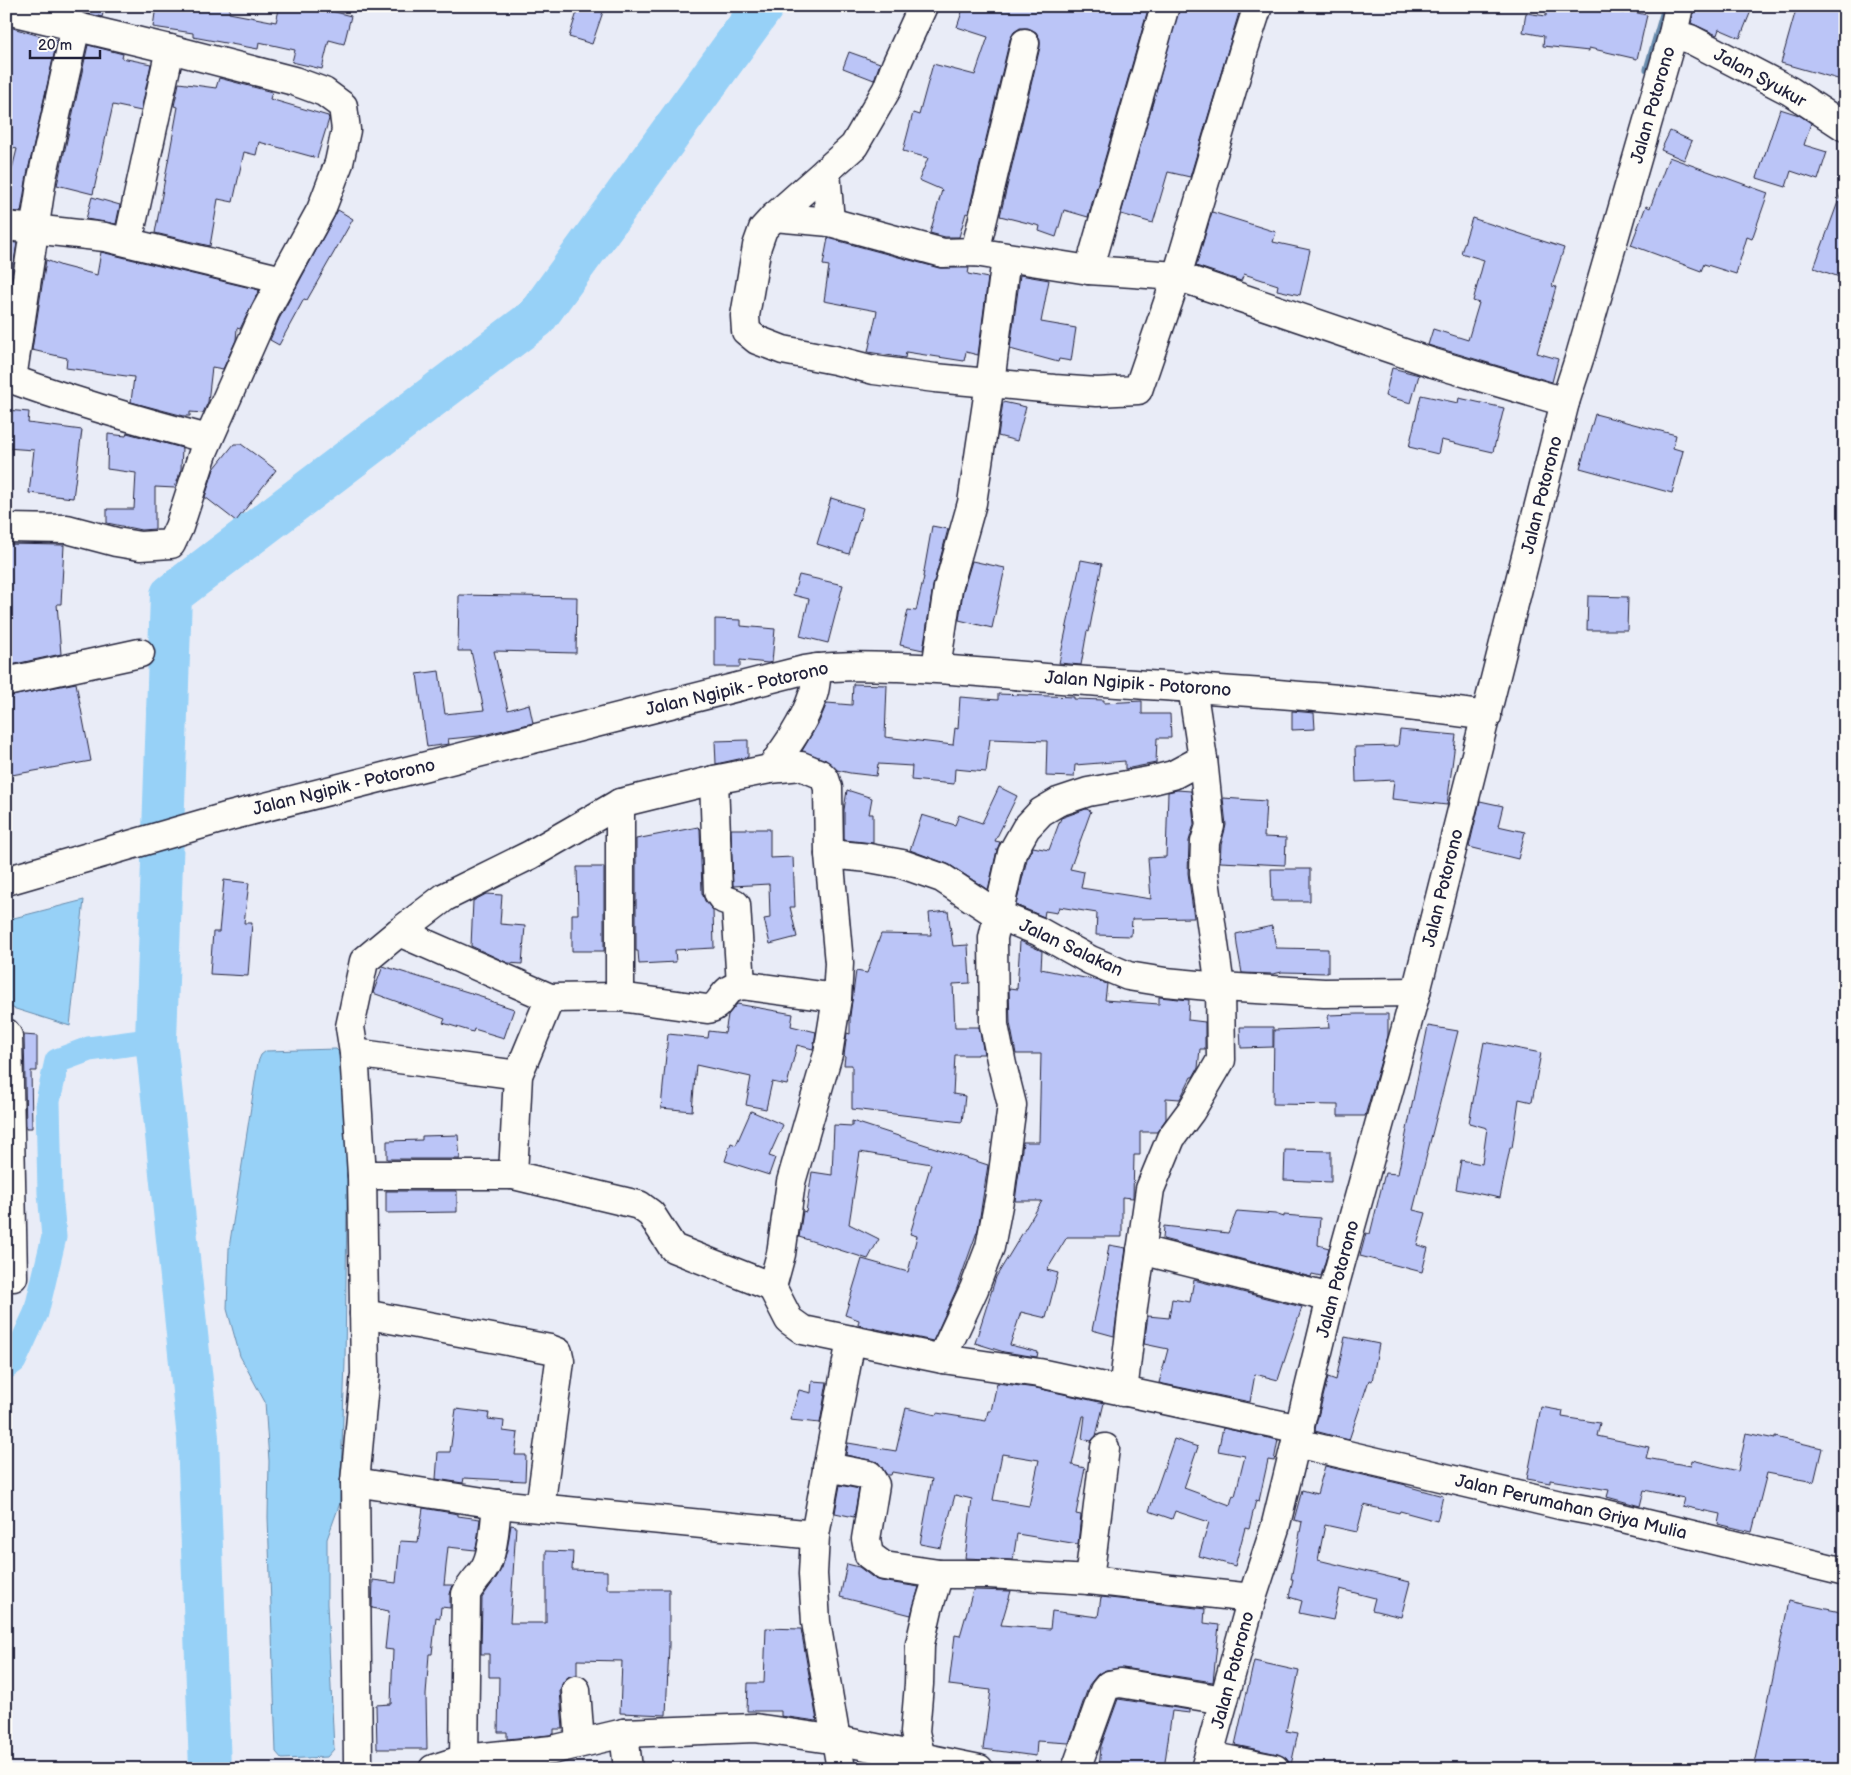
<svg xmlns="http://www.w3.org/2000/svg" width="1851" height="1775" viewBox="0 0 1851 1775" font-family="'Balsamiq Sans',sans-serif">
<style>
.water{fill:#97d1f7;stroke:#688bac}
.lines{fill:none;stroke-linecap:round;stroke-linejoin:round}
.stream{stroke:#688bac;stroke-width:7}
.canal{stroke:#97d1f7;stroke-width:25}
.river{stroke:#97d1f7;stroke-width:42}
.building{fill:#bbc5f7;stroke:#22223b;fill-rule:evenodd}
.street-casing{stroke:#22223b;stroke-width:31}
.secondary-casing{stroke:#22223b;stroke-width:31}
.street{stroke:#fdfcf7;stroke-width:28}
.secondary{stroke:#fdfcf7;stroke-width:28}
.labels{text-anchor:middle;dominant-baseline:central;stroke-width:4;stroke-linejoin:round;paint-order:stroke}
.street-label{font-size:18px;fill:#22223b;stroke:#fdfcf7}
</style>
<rect width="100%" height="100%" fill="#e9ecf7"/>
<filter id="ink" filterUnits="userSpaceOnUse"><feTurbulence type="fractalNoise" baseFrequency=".02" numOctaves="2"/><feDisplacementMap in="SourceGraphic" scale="10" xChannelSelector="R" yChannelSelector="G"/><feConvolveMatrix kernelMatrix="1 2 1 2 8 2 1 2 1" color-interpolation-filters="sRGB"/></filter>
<g filter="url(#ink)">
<g class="water">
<polygon points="84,900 70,1026 6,1006 6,920"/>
<polygon points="336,1049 342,1055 348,1125 345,1362 340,1503 327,1539 327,1604 334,1749 327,1757 282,1759 276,1752 268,1517 269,1461 265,1402 240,1356 227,1309 229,1248 258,1062 261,1055 266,1051"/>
</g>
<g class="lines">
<polyline class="stream" points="1647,69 1665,7"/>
<polyline class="canal" points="6,1367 14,1361 36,1313 54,1237 50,1193 48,1101 57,1061 89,1049 156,1040"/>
<polyline class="river" points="210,1769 198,1438 156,1040 171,595 536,318 763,6"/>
</g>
<g class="building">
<polygon points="83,6 105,6 102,17 82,12"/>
<polygon points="156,6 230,6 229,13 276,22 280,6 311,6 351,16 344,44 329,40 322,69 292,62 295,50 259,42 258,49 193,37 193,33 153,27"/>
<polygon points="579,6 605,6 592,44 569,37"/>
<polygon points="964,6 1149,6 1088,217 1064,210 1056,237 1039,231 1040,226 1000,216 1040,47 1040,39 1036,32 1028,28 1020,28 1014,32 1010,39 968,214 966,213 959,237 945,237 930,233 942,190 919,180 928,158 903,151 913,113 919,115 933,64 975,75 988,37 957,27"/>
<polygon points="1180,6 1241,6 1190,177 1168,172 1153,223 1121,214"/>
<polygon points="1547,6 1624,13 1624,10 1647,15 1637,59 1589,48 1589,51 1543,46 1544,36 1523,32 1526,13 1546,16"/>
<polygon points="1696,6 1753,6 1740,38 1719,29 1717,35 1691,23"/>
<polygon points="1797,6 1845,6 1845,81 1781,63"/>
<polygon points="6,26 57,41 27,175 21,212 6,211 6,193 17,149 6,146"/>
<polygon points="88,45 123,54 122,58 151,64 141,111 113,105 93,194 57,185"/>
<polygon points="849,52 880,63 874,80 843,68"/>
<polygon points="219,78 272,92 270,99 328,116 329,119 317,158 259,142 256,155 244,152 233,202 218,199 210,246 155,233 178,107 174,106 179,83 216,88"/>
<polygon points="1780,109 1799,115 1811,123 1804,145 1827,152 1818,180 1791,171 1786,187 1757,178"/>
<polygon points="1670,131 1692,141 1684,160 1661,150"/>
<polygon points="1669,157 1768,193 1752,239 1747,237 1736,274 1704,264 1701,271 1631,245 1646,206 1650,208"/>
<polygon points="1842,191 1845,191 1845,279 1814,268"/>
<polygon points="92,197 120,205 116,224 86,219"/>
<polygon points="338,210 353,219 307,300 304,299 279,345 270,340 279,319"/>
<polygon points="1212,212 1276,232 1273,242 1310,250 1300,295 1277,290 1278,285 1244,274 1241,281 1196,266"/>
<polygon points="1472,218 1564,248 1552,286 1556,287 1537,353 1558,359 1552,382 1428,345 1433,329 1468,340 1479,303 1473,301 1484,260 1461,253"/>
<polygon points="828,238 939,268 969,268 968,274 988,278 978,355 966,352 964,361 906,352 905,358 868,352 877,311 824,301 829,266 823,265"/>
<polygon points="6,242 17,243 6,312"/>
<polygon points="101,252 259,290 240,329 237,328 236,340 223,369 212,367 208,402 203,413 190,412 190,416 184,416 131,402 134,377 66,368 67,358 32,350 46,260 62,266 97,275"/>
<polygon points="1020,275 1049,280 1041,322 1076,328 1071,361 1059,359 1058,362 1010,349"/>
<polygon points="1392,368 1419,375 1411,403 1385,396"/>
<polygon points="1421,395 1458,403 1459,398 1504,408 1493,452 1441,440 1438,454 1409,447"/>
<polygon points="1003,402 1026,407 1017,441 998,436"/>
<polygon points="6,410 29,412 28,423 82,430 73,498 29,493 34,450 6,448"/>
<polygon points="1595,414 1676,435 1673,448 1683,451 1672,493 1580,468"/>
<polygon points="127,433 182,448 181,469 175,488 155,487 155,529 141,530 107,523 107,509 134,509 136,473 107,469 108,434 126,436"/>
<polygon points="234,444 241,444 276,470 236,521 205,497 214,469"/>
<polygon points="831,498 863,508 849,554 817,544"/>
<polygon points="932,526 948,529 933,586 923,650 900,645 908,610 916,611 924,577 923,577"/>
<polygon points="6,544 64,545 61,604 57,604 61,654 6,666"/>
<polygon points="1081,560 1102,564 1089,632 1087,631 1081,665 1059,663"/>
<polygon points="972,561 1005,568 992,628 959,620 963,591"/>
<polygon points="799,575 843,585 828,643 800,636 809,599 793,595"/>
<polygon points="459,595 577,597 576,653 494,651 508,710 529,704 533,723 479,736 448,739 449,744 427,747 417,674 439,671 445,714 484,710 471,651 458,651"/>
<polygon points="1588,596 1628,597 1627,630 1587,630"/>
<polygon points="715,619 741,620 741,626 775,629 772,662 768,663 740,660 740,667 715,667"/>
<polygon points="76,683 91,761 6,776 6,697"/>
<polygon points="853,684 887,685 885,737 953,745 955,728 958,729 960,697 998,700 998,694 1074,697 1074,699 1104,700 1104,703 1142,701 1142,714 1170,714 1171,738 1157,738 1156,763 1125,769 1125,761 1075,765 1074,777 1046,776 1047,741 990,739 986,772 955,769 954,784 911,780 912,766 878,764 876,776 850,773 837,770 826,760 802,751 819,722 827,703 852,705"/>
<polygon points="1292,711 1314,713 1315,729 1292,730"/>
<polygon points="1400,730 1456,735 1447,805 1392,799 1394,780 1356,782 1355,747 1398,746"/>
<polygon points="748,740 748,757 716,764 715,741"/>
<polygon points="999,787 1017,796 995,841 1000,842 997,850 988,890 950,865 910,850 922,815 955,825 959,815 982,823"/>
<polygon points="847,790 872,798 869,814 873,814 873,843 844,840 844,810"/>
<polygon points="1177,790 1191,791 1194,824 1189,841 1188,873 1194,918 1132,919 1131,936 1096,935 1097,913 1059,907 1057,913 1045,911 1044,917 1016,905 1027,859 1033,847 1049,850 1061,818 1086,809 1091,811 1070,869 1084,872 1081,888 1151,899 1148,858 1166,857 1168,792"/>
<polygon points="1223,798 1266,801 1264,837 1286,838 1285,865 1220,862 1221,845 1226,825"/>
<polygon points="1480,801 1503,806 1498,826 1525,832 1518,859 1469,847"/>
<polygon points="698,827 700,829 702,893 705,901 713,910 714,948 675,950 676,962 639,964 638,951 636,951 636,839"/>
<polygon points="731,829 770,829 770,858 793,857 795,907 790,907 797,937 770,944 764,919 770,918 769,884 733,886"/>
<polygon points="577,867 604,867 604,951 572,951 572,914 578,914"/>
<polygon points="1271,869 1310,869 1310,901 1272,901"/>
<polygon points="224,880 249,883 244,923 252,923 248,976 210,974 213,932 219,932"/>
<polygon points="486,894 502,895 500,924 525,926 522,964 508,963 471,946 473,901"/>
<polygon points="948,911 953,946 968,945 970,983 953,984 955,1027 979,1027 984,1054 978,1054 978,1055 955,1055 953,1094 965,1096 962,1122 852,1109 852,1065 844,1065 845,1056 844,1056 847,1033 850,1034 850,1016 856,971 867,973 881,934 931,935 929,913"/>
<polygon points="1272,926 1276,948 1328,949 1328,973 1282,972 1273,974 1242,973 1237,945 1236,934"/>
<polygon points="1020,941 1042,951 1041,969 1099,981 1107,984 1105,1000 1159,1004 1159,997 1189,1000 1188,1020 1205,1022 1205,1049 1200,1049 1198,1068 1193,1077 1191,1077 1180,1099 1166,1098 1166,1119 1157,1132 1140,1132 1140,1155 1134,1155 1133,1198 1122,1197 1122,1237 1067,1237 1047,1270 1058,1273 1046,1318 1021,1312 1010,1345 1038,1352 1037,1357 1004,1352 975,1343 996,1277 1042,1201 1015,1201 1023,1142 1039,1142 1041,1054 1016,1054 1010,1023 1009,988 1017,989"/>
<polygon points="383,966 484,997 484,999 514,1009 504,1038 474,1029 473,1032 443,1023 445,1019 373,993"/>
<polygon points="737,1004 793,1014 791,1026 816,1032 813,1049 797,1045 787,1085 772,1082 766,1109 746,1105 751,1077 696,1065 692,1111 661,1108 668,1034 708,1038 709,1031 725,1033 728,1015"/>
<polygon points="1357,1014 1388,1014 1388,1036 1365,1116 1338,1116 1338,1105 1273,1104 1274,1030 1329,1028 1328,1015"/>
<polygon points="1428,1026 1458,1031 1413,1210 1426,1213 1417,1245 1428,1248 1422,1272 1360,1256 1366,1233 1370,1234 1385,1173 1398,1174"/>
<polygon points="1240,1027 1273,1027 1273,1047 1241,1048"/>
<polygon points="24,1035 37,1036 37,1071 31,1071 32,1128 26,1128"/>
<polygon points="1484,1042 1541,1053 1532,1102 1519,1099 1512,1148 1510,1148 1500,1198 1456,1189 1461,1160 1482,1164 1487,1128 1469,1123"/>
<polygon points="751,1111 783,1125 769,1156 775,1158 769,1175 725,1161 731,1143 736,1145"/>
<polygon points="852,1121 988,1165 978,1229 957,1288 933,1341 858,1325 859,1320 845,1315 862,1259 908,1272 917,1236 910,1234 931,1164 860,1152 849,1224 879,1239 868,1259 799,1237 803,1211 806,1212 812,1172 832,1175 834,1125 852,1126"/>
<polygon points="458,1135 460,1159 387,1159 387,1141 422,1140 422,1136"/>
<polygon points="1285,1150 1331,1151 1331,1182 1284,1180"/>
<polygon points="386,1191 457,1191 457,1212 386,1213"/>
<polygon points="1237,1211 1275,1214 1284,1217 1284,1215 1320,1218 1318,1245 1329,1248 1321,1276 1312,1274 1311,1277 1163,1239 1164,1226 1228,1233"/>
<polygon points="1109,1245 1126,1248 1114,1336 1092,1330 1105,1271"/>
<polygon points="1194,1280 1302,1307 1278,1380 1255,1374 1250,1402 1159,1383 1168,1349 1144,1344 1148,1316 1169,1318 1172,1299 1190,1302"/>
<polygon points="1345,1337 1379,1344 1372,1381 1369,1380 1349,1440 1315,1431 1315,1429 1328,1377 1336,1380"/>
<polygon points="812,1381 827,1382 820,1423 790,1420 799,1390 811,1393"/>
<path d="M997,1383L1036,1388L1104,1403L1096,1436L1091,1441L1082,1439L1085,1416H1083L1072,1465L1085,1468L1076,1514L1081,1515L1078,1544L1017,1534L1013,1560L965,1558L972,1499L955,1495L941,1548L920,1544L932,1479L892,1472L891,1475H887L878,1462L846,1455L848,1443L896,1451L906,1408L936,1415L937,1413L986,1421L988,1411H991ZM1002,1454L1039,1460L1029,1506L993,1500Z"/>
<polygon points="1541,1407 1563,1411 1562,1417 1600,1423 1597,1436 1649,1447 1646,1458 1691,1466 1692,1460 1738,1471 1746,1433 1775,1439 1775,1437 1822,1448 1814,1482 1767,1473 1752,1532 1718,1524 1720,1514 1682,1506 1684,1498 1644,1490 1640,1506 1607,1497 1609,1490 1550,1480 1550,1483 1527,1479"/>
<polygon points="456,1409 489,1413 488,1419 504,1421 503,1431 518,1433 515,1455 526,1455 525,1481 464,1478 463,1483 436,1479 438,1452 450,1452"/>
<polygon points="1223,1428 1278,1440 1274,1461 1268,1460 1259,1501 1256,1500 1249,1529 1245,1528 1235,1566 1199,1556 1209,1522 1175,1511 1172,1519 1149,1511 1174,1439 1198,1447 1184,1488 1230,1505 1233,1495 1235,1496 1245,1456 1218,1451"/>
<polygon points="1325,1466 1406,1485 1406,1486 1443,1496 1437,1521 1400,1511 1399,1513 1364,1505 1357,1532 1325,1525 1318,1560 1410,1582 1401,1617 1372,1610 1375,1598 1340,1589 1333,1620 1299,1613 1302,1601 1289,1597 1293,1579 1291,1579 1302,1522 1294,1520 1302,1490 1317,1494"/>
<polygon points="840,1485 859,1489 854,1517 835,1513"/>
<polygon points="423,1508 458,1514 458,1516 480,1519 477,1543 475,1550 448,1547 444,1585 453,1585 450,1594 450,1608 441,1607 440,1618 436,1617 432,1654 429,1654 426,1695 427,1749 377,1749 376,1705 391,1704 393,1650 385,1649 389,1611 372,1608 373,1580 396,1583 400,1541 418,1542"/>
<polygon points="511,1525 516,1526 510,1623 546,1623 546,1551 573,1552 572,1570 607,1571 607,1589 669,1589 669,1645 666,1715 620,1713 622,1661 577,1660 577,1675 568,1677 562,1684 560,1691 563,1729 554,1729 554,1734 549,1735 507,1739 507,1732 498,1732 499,1677 489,1677 489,1654 481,1654 482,1598 502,1568 507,1550"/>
<polygon points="847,1564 859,1567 875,1579 881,1581 919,1587 911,1615 840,1597"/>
<polygon points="973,1590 1011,1591 1001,1625 1050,1629 1052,1611 1098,1617 1101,1597 1205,1609 1204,1623 1219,1625 1213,1682 1123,1668 1106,1670 1097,1675 1089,1685 1069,1743 1037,1741 1036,1756 983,1749 991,1690 949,1685 955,1635 960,1636"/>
<polygon points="1789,1601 1845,1613 1845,1769 1754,1769"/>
<polygon points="766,1628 801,1629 817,1721 781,1716 781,1711 747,1711 748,1683 764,1683"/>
<polygon points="1254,1661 1299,1671 1286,1731 1298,1733 1291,1765 1286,1758 1278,1754 1235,1745"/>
<polygon points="1118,1699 1190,1710 1190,1713 1172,1711 1164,1769 1099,1769 1101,1746"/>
</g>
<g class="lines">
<g class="street-casing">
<g id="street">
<polyline points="923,6 896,65 887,89 854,146 774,217 763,229 757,246 745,316 746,331 757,340 783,350 835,360 874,370 935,378 1054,389 1097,392 1138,390 1177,276 1244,49 1258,6"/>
<polyline points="6,10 170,49 294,81 324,92 343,106 346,130 339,163 321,210 265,312 204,450 179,527 171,544 140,546 116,542 67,529 6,528"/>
<polyline points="1673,34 1690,39 1790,91 1845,127"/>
<polyline points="826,171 830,222"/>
<polyline points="774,217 830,222 943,253 975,252 1089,270 1177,276 1433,363 1565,402"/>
<polyline points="6,226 105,237 283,280"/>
<polyline points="128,242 170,49"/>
<polyline points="975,252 1025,43"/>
<polyline points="1089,270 1165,6"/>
<path d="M6,377C73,402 140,421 208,439"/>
<polyline points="12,379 42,178 76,26"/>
<polyline points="936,668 948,588 972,503 990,383 1006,258"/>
<polyline points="6,682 140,653"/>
<polyline points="1192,687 1203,759 1173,775 1149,781 1088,792 1058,802 1041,812 1026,828 1012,853 993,938 994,1025 1002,1065 1012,1105 1000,1195 990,1247 974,1289 946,1349 943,1359 1039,1373 1300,1429"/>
<path d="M770,769C787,746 804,723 813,695C816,687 816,677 817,668"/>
<polyline points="714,780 718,892 723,899 734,903 736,905 741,985"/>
<polyline points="829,854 869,858 902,864 942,878 998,915 1038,931 1090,960 1128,976 1165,982 1220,987 1324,993 1416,992"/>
<path d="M399,932L550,998L620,997L707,1009C719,1008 720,997 729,990C732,988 737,987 741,985L837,998"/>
<polyline points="620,997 620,803"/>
<polyline points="6,1033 8,1036 13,1277 6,1276"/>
<polyline points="354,1053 518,1075"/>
<polyline points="362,1175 513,1175 639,1205 651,1214 673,1248 772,1287"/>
<polyline points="513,1175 518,1075 550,998"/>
<polyline points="1141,1250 1331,1298"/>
<polyline points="364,1314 550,1349 558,1352 560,1361 540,1508"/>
<polyline points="1123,1392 1133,1307 1150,1189 1171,1138 1191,1111 1221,1060 1220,987 1204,873 1205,842 1210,826 1203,759"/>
<polyline points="1296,1443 1560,1505 1598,1512 1845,1572"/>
<polyline points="827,1467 869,1475 875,1485 866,1539 869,1555 884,1566 939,1574 989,1574 1089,1580 1252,1598"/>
<polyline points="355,1482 497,1504 815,1535"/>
<polyline points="1089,1580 1105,1448"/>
<polyline points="576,1690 580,1743"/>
<polyline points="624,1733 628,1769"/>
<polyline points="1209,1756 1275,1769"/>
<polyline points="921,1758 915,1732 919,1684 920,1644 928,1609 939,1574"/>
<path d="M464,1759L466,1594C471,1584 478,1578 484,1569C494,1554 495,1522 497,1504"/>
<polyline points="359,1769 358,1761 355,1482 365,1374 362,1175 354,1053 350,1027 364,961 399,932 445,897 530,855 620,803 714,780 770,769 801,766 820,774 825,779 828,788 829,854 839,963 837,998 828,1054 791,1182 781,1254 772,1287 789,1320 803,1330 943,1359"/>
<polyline points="433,1769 464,1759 552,1750 624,1733 755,1728 837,1740 979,1769"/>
<polyline points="841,1769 816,1622 813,1574 815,1535 851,1340"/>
<polyline points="1076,1769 1104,1691 1109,1685 1120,1683 1224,1700"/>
</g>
</g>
<g class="secondary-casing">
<g id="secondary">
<path d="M6,881L230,816L804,670C837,665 865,666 898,667C961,669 1024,677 1087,681C1221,690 1354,697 1487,716"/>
<polyline points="1205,1769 1252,1598 1275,1528 1331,1298 1416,992 1565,402 1580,356 1673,34 1679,6"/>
</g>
</g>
<use href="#street" class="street"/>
<use href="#secondary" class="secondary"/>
</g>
</g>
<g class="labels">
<g class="street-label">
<text transform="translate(1760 78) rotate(29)">Jalan Syukur</text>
<text transform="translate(1653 105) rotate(-74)">Jalan Potorono</text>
<text transform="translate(1542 495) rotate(-76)">Jalan Potorono</text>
<text transform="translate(1138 684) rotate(4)">Jalan Ngipik - Potorono</text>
<text transform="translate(737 689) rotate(-13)">Jalan Ngipik - Potorono</text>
<text transform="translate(344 787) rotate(-14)">Jalan Ngipik - Potorono</text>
<text transform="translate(1443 888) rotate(-76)">Jalan Potorono</text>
<text transform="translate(1071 948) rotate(25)">Jalan Salakan</text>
<text transform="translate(1338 1279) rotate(-75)">Jalan Potorono</text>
<text transform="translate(1571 1507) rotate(13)">Jalan Perumahan Griya Mulia</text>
<text transform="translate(1233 1670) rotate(-75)">Jalan Potorono</text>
</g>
</g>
<rect width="1851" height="1775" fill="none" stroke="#fdfcf7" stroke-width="25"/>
<rect x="12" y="12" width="1826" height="1750" fill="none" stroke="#22223b" stroke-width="2" filter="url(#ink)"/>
<path d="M30 50v8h70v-8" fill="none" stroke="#22223b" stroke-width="2.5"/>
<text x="38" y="50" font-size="15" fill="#22223b" stroke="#fdfcf7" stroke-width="4" paint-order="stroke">20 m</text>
</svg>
